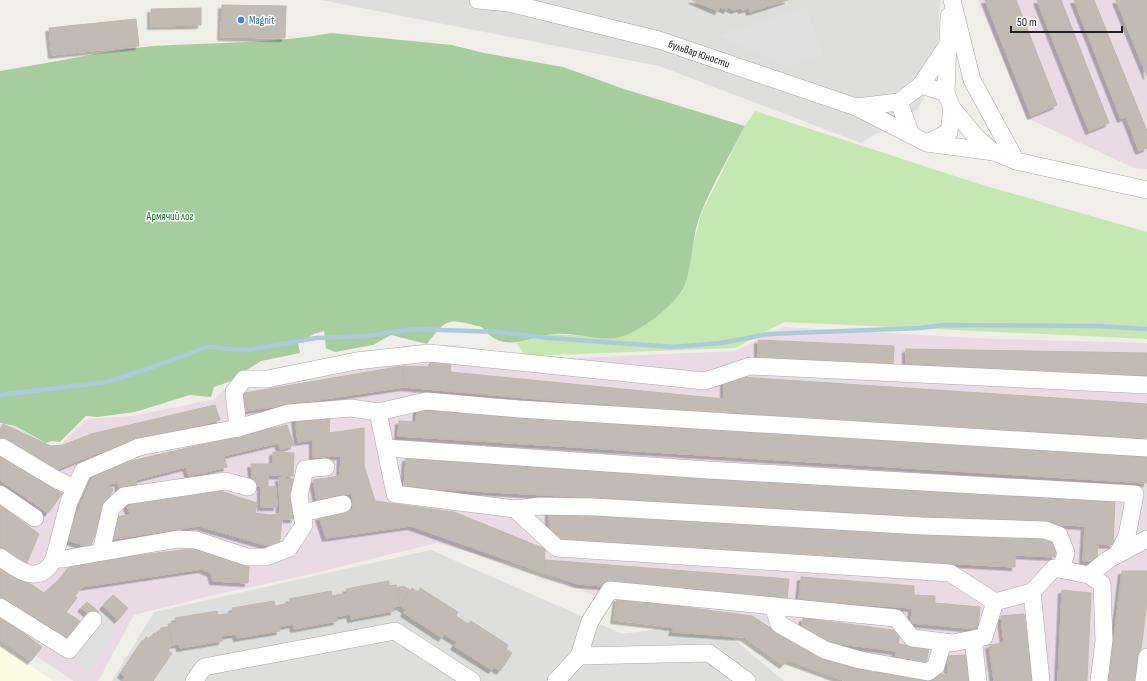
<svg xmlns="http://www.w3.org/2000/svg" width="1147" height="681" viewBox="0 0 1147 681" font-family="'Sofia Sans Condensed',sans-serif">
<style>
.residential{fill:#dededd}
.industrial{fill:#e9dae4}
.education{fill:#fafde3}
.grass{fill:#c5e7b1}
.forest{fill:#a7cd9f}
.parking{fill:#e0e0e0}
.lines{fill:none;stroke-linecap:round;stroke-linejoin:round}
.stream{stroke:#abcbdb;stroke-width:4.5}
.building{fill:#c1bbb4;stroke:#c1b7ab;filter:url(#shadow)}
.minor-casing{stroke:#a7a7a7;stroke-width:18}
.minor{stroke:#fff;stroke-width:17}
.shop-dot{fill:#3f7fe0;stroke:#fff;stroke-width:1.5}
.labels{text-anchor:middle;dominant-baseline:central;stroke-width:3;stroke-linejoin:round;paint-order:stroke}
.shop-label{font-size:11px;fill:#366cbe;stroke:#fff;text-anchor:start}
.street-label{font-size:11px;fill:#202020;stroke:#fff}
.park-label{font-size:11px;fill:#127b27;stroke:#fff}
</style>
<defs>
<filter id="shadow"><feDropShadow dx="-3.5" dy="3.5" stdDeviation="0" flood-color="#0004"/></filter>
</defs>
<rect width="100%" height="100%" fill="#f0eee8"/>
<g class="residential">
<polygon points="321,0 940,0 937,74 917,110 861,143 659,66"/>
<polygon points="431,550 622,634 713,622 784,681 112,681 154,612"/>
</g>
<g class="industrial">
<polygon points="978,0 1147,0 1147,169 1134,168 1027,118"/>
<polygon points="784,327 993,339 1147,343 1147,681 877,681 752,616 593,595 544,573 437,543 302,576 213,595 134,615 98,681 74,681 0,632 0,424 15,427 50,445 59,446 87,419 132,416 215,399 229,384 380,361 404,345 454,345 531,360 736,351"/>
</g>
<polygon class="education" points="0,644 53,681 0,681"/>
<polygon class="grass" points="755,111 979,184 1147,232 1147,339 784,322 735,348 526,356 516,343 554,334 616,338 693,246 701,214 745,126"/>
<path class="forest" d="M331,33L452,45L484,53L563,67L624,89L745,126C730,155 713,183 701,213C692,235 693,261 685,284C678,304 636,336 615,338C595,340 574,332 554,334C527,337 503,355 482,327C448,319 448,316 427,344L391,335L373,345L335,352L326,348L324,331L314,334L298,343L300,353L261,361L245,371L240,378L214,387L211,397L190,395L135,412L97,417L86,416L60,442L52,441L46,443L15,426L0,423V71C51,63 101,51 153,46C212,42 272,44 331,33Z"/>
<g class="parking">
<polygon points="806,6 823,56 788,67 716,36"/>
<polygon points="103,608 120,622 90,673 64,658"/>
</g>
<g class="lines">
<polyline class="stream" points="0,395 107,382 150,368 207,347 247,350 316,338 367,336 413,329 498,332 549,338 673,347 721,343 769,334 920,328 944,325 1098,326 1147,329"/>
</g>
<g class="building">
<polygon points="692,0 788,0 750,12 749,8 742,10 741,8 734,10 728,7 727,10 720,7 718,11"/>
<polygon points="985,0 1016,0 1057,105 1031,116"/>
<polygon points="1037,0 1061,0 1109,123 1089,131"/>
<polygon points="1074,0 1094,0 1147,131 1147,148 1139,151 1126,117 1121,119"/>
<polygon points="1116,0 1147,0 1147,76"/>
<polygon points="222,5 286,6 285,38 221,37"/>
<polygon points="201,8 201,25 151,26 151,9"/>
<polygon points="136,19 139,46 52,55 49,28"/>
<polygon points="758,340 894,346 893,366 758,360"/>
<polygon points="906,349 1147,353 1147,376 906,372"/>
<polygon points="434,359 451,365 450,372 724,399 724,376 1147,404 1147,438 737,417 404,387 403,366 430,367"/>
<polygon points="403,366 404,387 245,411 239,394"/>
<polygon points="215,405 220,420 97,453 56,470 0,437 0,430 3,424 51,446 63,445 91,434"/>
<polygon points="417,408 1147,453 1147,483 398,436 399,421 416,422"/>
<polygon points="330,416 329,433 364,428 364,466 375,501 454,512 545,549 544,573 411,526 326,538 319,517 353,509 352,493 317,501 313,480 340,476 341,456 313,457 313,440 298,442 295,418"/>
<polygon points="287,425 294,445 281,450 278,443 224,456 227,467 189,476 186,467 136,480 137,485 119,489 118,482 107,485 113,489 90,548 65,539 95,472 105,467"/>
<polygon points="0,452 62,494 48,513 0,480"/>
<polygon points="273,452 294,453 293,476 268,475 268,487 276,486 277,507 261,507 261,486 253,487 251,464 273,464"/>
<polygon points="406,458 1115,499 1113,545 1098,544 1097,562 1083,561 1085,526 404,487"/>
<polygon points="279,478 293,479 294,519 282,519 279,549 199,526 113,539 110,519 130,514 126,502 214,489 257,503 255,513 269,515 280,514"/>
<polygon points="0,505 39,534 26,565 0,546"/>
<polygon points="549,510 1056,539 1055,557 1015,555 1015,567 559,542 549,526"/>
<polygon points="199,548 249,566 248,583 213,581 211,573 202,569 82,587 75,596 77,598 66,612 80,621 65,640 0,599 0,563 44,593 61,578 73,563"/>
<polygon points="545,560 789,579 787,601 578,584 544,573"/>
<polygon points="1122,571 1147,571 1147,601 1137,681 1109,681"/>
<polygon points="801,577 914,586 914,595 935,596 935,603 980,607 978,629 911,623 912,608 799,600"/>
<polygon points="389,581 389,586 396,585 400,606 393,607 394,611 351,619 350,614 336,617 337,621 294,629 293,624 279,627 280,631 237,638 236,634 222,636 222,641 180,648 179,644 172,645 168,624 176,623 175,618 217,611 218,615 233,613 232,608 274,601 275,606 290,603 289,599 331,591 332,596 347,593 346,589"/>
<polygon points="403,586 410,590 400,606 397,588"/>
<polygon points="412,588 418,592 420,588 458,612 456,616 468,624 471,621 508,645 506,649 512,653 500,671 494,667 492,670 454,646 457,642 444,634 442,638 404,613 406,610 400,606"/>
<polygon points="1062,590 1091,593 1087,681 1058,681"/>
<polygon points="113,595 128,608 118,620 103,606"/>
<polygon points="617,598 752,616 816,656 871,672 918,675 948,674 948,656 967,655 970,681 846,681 788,660 783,665 744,637 672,632 674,627 614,620"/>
<polygon points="87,602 99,612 93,618 81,608"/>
<polygon points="1024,614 1033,681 994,681 989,645 1004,643 1001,616"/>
<polygon points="0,618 4,621 5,619 42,647 31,661 0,640"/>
<polygon points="803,618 900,631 898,644 929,648 926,665 895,661 896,651 817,641 818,635 801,633"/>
<polygon points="169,627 172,645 156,635 161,628"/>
<polygon points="154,633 172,645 168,651 172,653 153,681 122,681 125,677 121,674 146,637 150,639"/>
</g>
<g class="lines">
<g class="minor-casing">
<g id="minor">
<polyline points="478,0 509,3 659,40 856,107 911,135"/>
<polyline points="952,0 972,80 1016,161"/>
<polygon points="921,85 946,93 952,108 949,132 927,143 911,135 899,102"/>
<polyline points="921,85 949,43"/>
<polyline points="946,93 949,16"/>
<polyline points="856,107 899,102"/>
<polyline points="952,108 976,137 993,152"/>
<polyline points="927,143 994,152 1016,161 1147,190"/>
<polyline points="1147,385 750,366 705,381 429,353 356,361 267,379 244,379 234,392 238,428 289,413 351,408 378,412 426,401 519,409 1147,448"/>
<polyline points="378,412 395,494 515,509 557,548 950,573 995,602"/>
<polyline points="238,428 139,447 83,471 69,502 54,559 63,559 178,539 196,540 247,557 266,557 289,548 304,525 299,496 305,469 326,467"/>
<polyline points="2,447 57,480 75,488"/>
<polyline points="386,448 708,470 1135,494 1127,536 1117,555"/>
<polyline points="0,494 35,518"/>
<polyline points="515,509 540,506 594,507 922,526 1045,530 1059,535 1066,553 1061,569"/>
<polyline points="302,513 343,504"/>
<polyline points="101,552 111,508 124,496 225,481 248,487"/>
<path d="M0,557C18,570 39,587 54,559"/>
<polyline points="1089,575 1102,584 1104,640 1099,681"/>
<polyline points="1032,592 1041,681"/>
<polyline points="773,606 779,624 825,650 860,660 928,672 936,666 943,642"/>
<polyline points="0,607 69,650 93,620"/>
<polyline points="973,639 978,681"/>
<polyline points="579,656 709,653 747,681"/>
<polyline points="194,681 204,667 395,631 472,681"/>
<polyline points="556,681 579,656 590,621 610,590 896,618 912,638 952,643 984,637 995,602 1032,592 1054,568 1089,575 1109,559 1147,539"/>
<polyline points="1144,681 1147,657"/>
</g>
</g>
<use href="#minor" class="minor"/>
</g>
<circle class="shop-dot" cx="241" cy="20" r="4"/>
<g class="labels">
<g class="shop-label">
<text x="249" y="20">Magnit</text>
</g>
<g class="street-label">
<text transform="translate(699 54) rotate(19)">бульвар Юности</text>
</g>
<g class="park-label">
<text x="170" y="216">Армячий лог</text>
</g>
</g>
<path d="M1011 26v6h111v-6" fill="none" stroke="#202020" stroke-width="2"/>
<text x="1017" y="26" font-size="12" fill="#202020" stroke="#ffffff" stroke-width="3" paint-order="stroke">50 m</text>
</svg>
